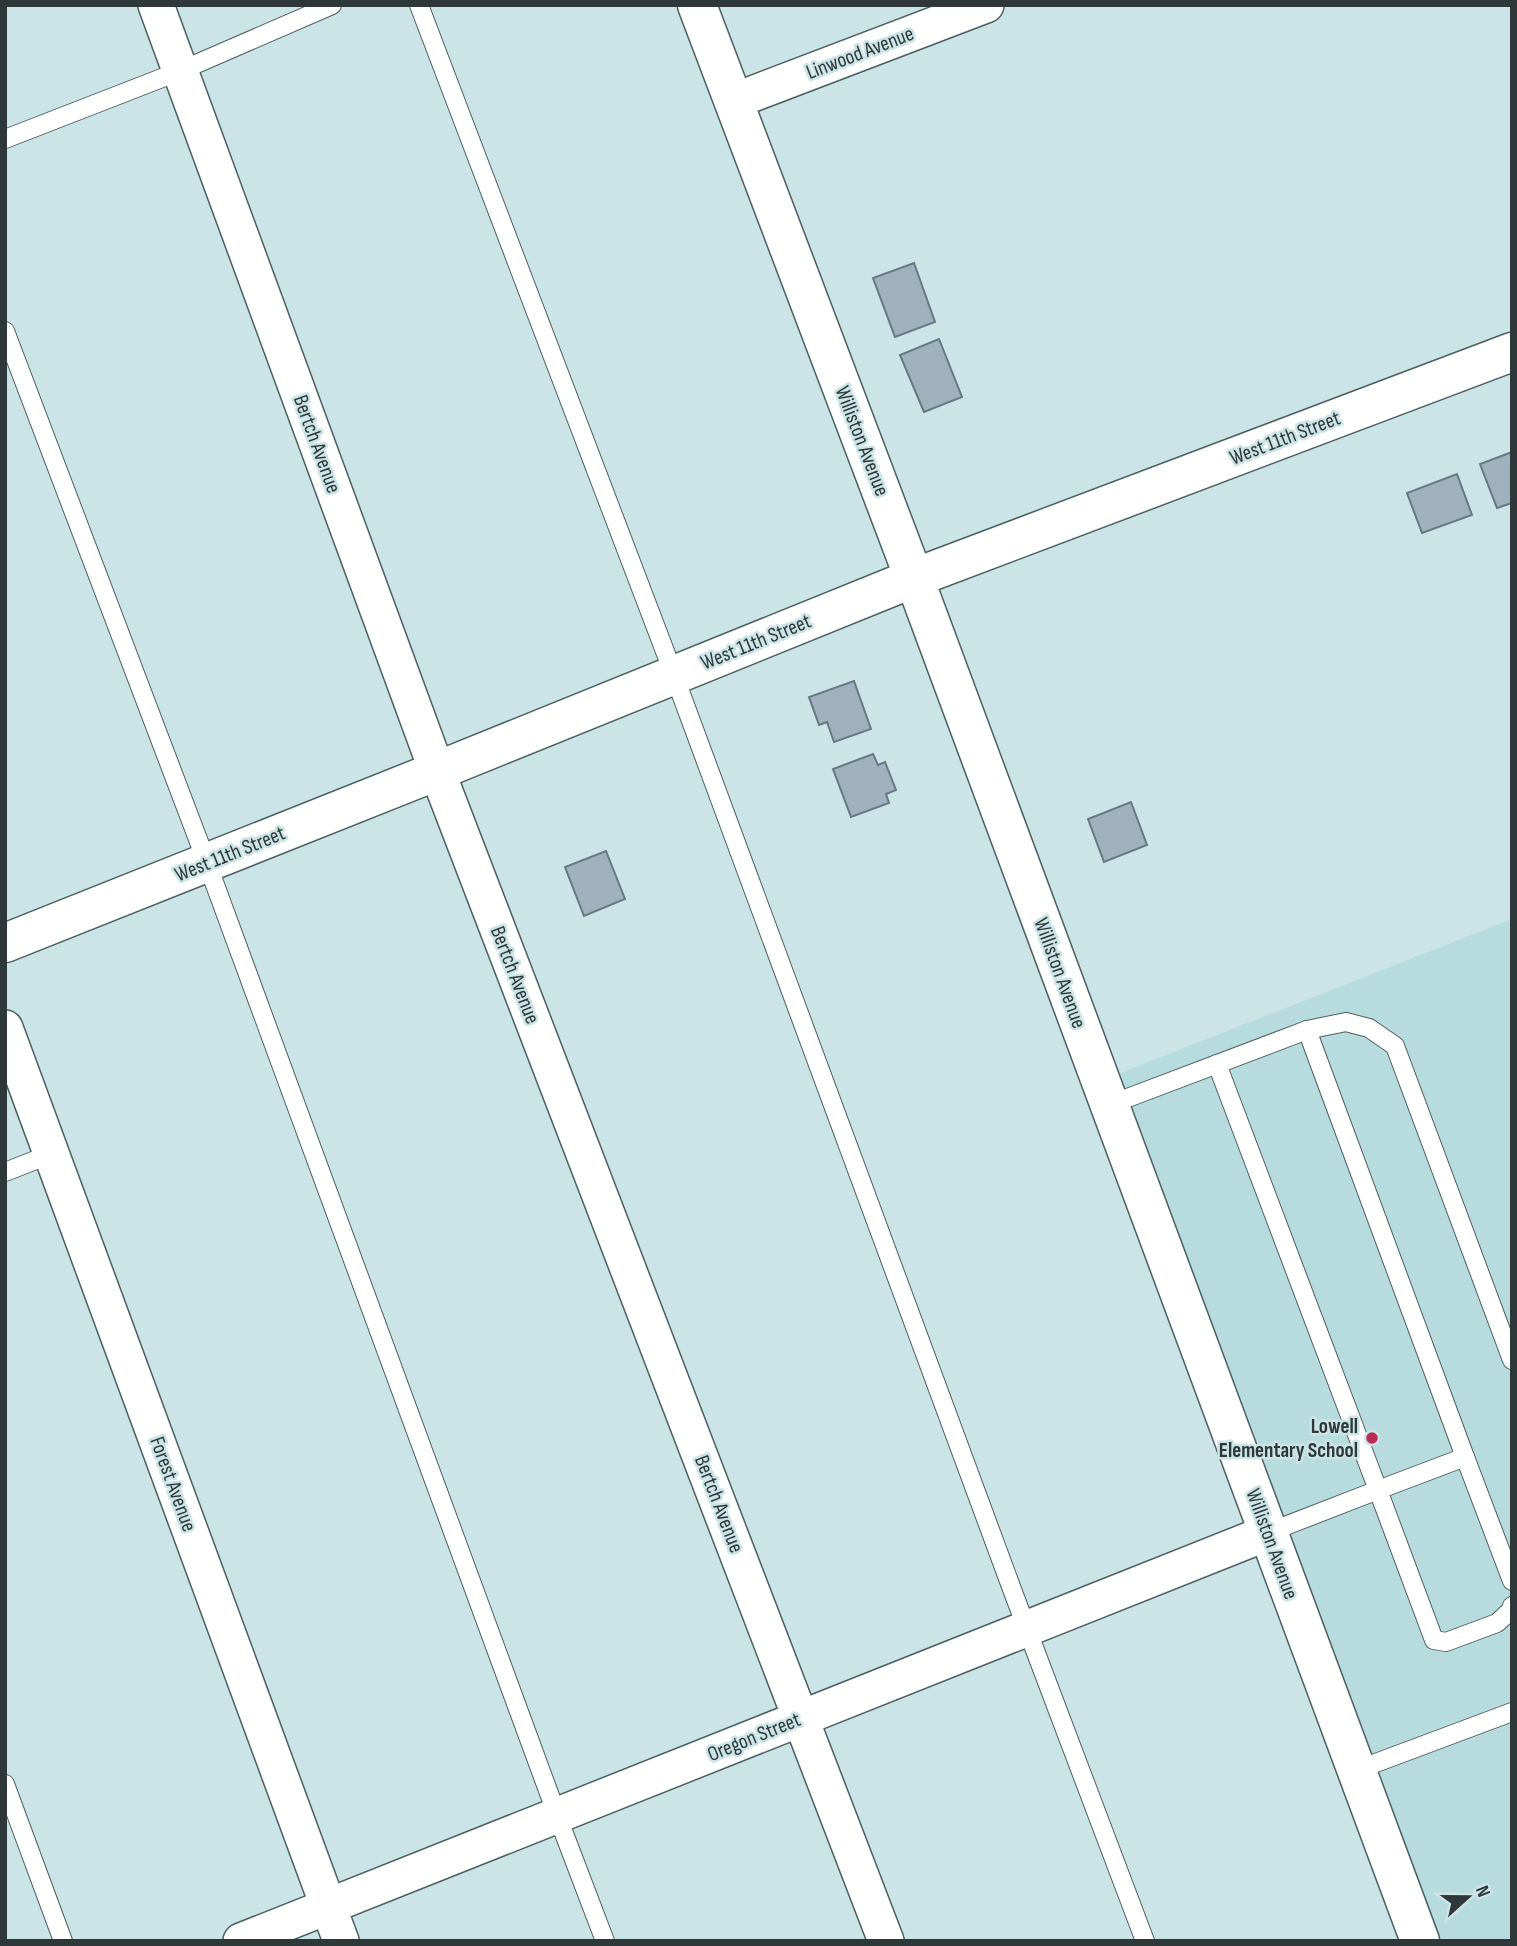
<svg xmlns="http://www.w3.org/2000/svg" width="1517" height="1946" viewBox="0 0 1517 1946" font-family="'Sofia Sans Condensed',sans-serif">
<style>
.built{fill:#b8dbdd}
.building{fill:#9fb1bd;stroke:#667882;stroke-width:2}
.lines{fill:none;stroke-linecap:round;stroke-linejoin:round}
.service-casing{stroke:#4a6062;stroke-width:20}
.minor-casing{stroke:#4a6062;stroke-width:38}
.secondary-casing{stroke:#4a6062;stroke-width:41}
.service{stroke:#fff;stroke-width:18}
.minor{stroke:#fff;stroke-width:35}
.secondary{stroke:#fff;stroke-width:38}
.poi-dot{fill:#bb2c54;stroke:#cbe4e6;stroke-width:2.5}
.labels{text-anchor:middle;dominant-baseline:central;stroke-width:5;stroke-linejoin:round;paint-order:stroke}
.street-label{font-size:21px;fill:#2f3839;stroke:#cbe4e6}
.poi-label{font-size:21px;font-weight:bold;fill:#2f3839;stroke:#cbe4e6;text-anchor:end}
</style>
<rect width="100%" height="100%" fill="#cbe4e6"/>
<polygon class="built" points="1512,919 1512,1941 1420,1941 1100,1081"/>
<g class="building">
<polygon points="914,263 935,322 895,337 873,278"/>
<polygon points="939,339 962,397 924,412 900,355"/>
<polygon points="1512,452 1512,503 1497,508 1480,464"/>
<polygon points="1457,474 1472,515 1422,533 1407,493"/>
<polygon points="854,681 871,729 834,742 827,722 819,725 809,697"/>
<polygon points="873,754 878,765 885,762 896,790 886,794 889,803 851,817 833,769"/>
<polygon points="1131,802 1147,845 1104,862 1088,819"/>
<polygon points="606,851 625,899 584,916 565,867"/>
</g>
<g class="lines">
<g class="service-casing">
<g id="service">
<polyline points="419,5 674,675 1013,1592 1145,1941"/>
<polyline points="5,139 180,71 332,5"/>
<polyline points="5,331 207,863 557,1815 605,1941"/>
<polyline points="1307,1030 1465,1457 1378,1490 1434,1640 1446,1642 1497,1623 1511,1610 1512,1606"/>
<polyline points="1217,1064 1378,1490 1267,1533"/>
<polyline points="1109,1105 1307,1030 1346,1022 1369,1028 1395,1046 1512,1360"/>
<polyline points="5,1172 51,1154"/>
<polyline points="1465,1457 1512,1581"/>
<polyline points="1357,1770 1512,1712"/>
<polyline points="5,1784 63,1941"/>
</g>
</g>
<g class="minor-casing">
<g id="minor">
<polyline points="156,5 437,771 886,1941"/>
<polyline points="734,101 986,5"/>
<polyline points="5,1028 341,1941"/>
<polyline points="241,1941 1267,1533"/>
</g>
</g>
<g class="secondary-casing">
<g id="secondary">
<polyline points="697,5 914,578 1420,1941"/>
<polyline points="5,943 437,771 914,578 1512,352"/>
</g>
</g>
<use href="#service" class="service"/>
<use href="#minor" class="minor"/>
<use href="#secondary" class="secondary"/>
</g>
<circle class="poi-dot" cx="1372" cy="1438" r="7"/>
<g class="labels">
<g class="street-label">
<text transform="translate(860 53) rotate(-21)">Linwood Avenue</text>
<text transform="translate(1285 438) rotate(-21)">West 11th Street</text>
<text transform="translate(862 441) rotate(69)">Williston Avenue</text>
<text transform="translate(317 444) rotate(70)">Bertch Avenue</text>
<text transform="translate(756 642) rotate(-22)">West 11th Street</text>
<text transform="translate(230 854) rotate(-22)">West 11th Street</text>
<text transform="translate(1060 973) rotate(70)">Williston Avenue</text>
<text transform="translate(515 975) rotate(69)">Bertch Avenue</text>
<text transform="translate(173 1484) rotate(70)">Forest Avenue</text>
<text transform="translate(719 1504) rotate(69)">Bertch Avenue</text>
<text transform="translate(1272 1544) rotate(70)">Williston Avenue</text>
<text transform="translate(754 1737) rotate(-22)">Oregon Street</text>
</g>
<g class="poi-label">
<text x="1358" y="1426">Lowell<tspan x="1358" dy="24">Elementary School</tspan></text>
</g>
</g>
<rect width="1517" height="1946" fill="none" stroke="#2f3839" stroke-width="14"/>
<g transform="translate(1468 1897) rotate(69)" stroke="#cbe4e6" stroke-width="5" paint-order="stroke">
<path d="M0-5L12 26L0 18L-12 26Z" fill="#2f3839"/>
<text y="-10" font-size="19" font-weight="bold" text-anchor="middle" fill="#2f3839">N</text>
</g>
</svg>
